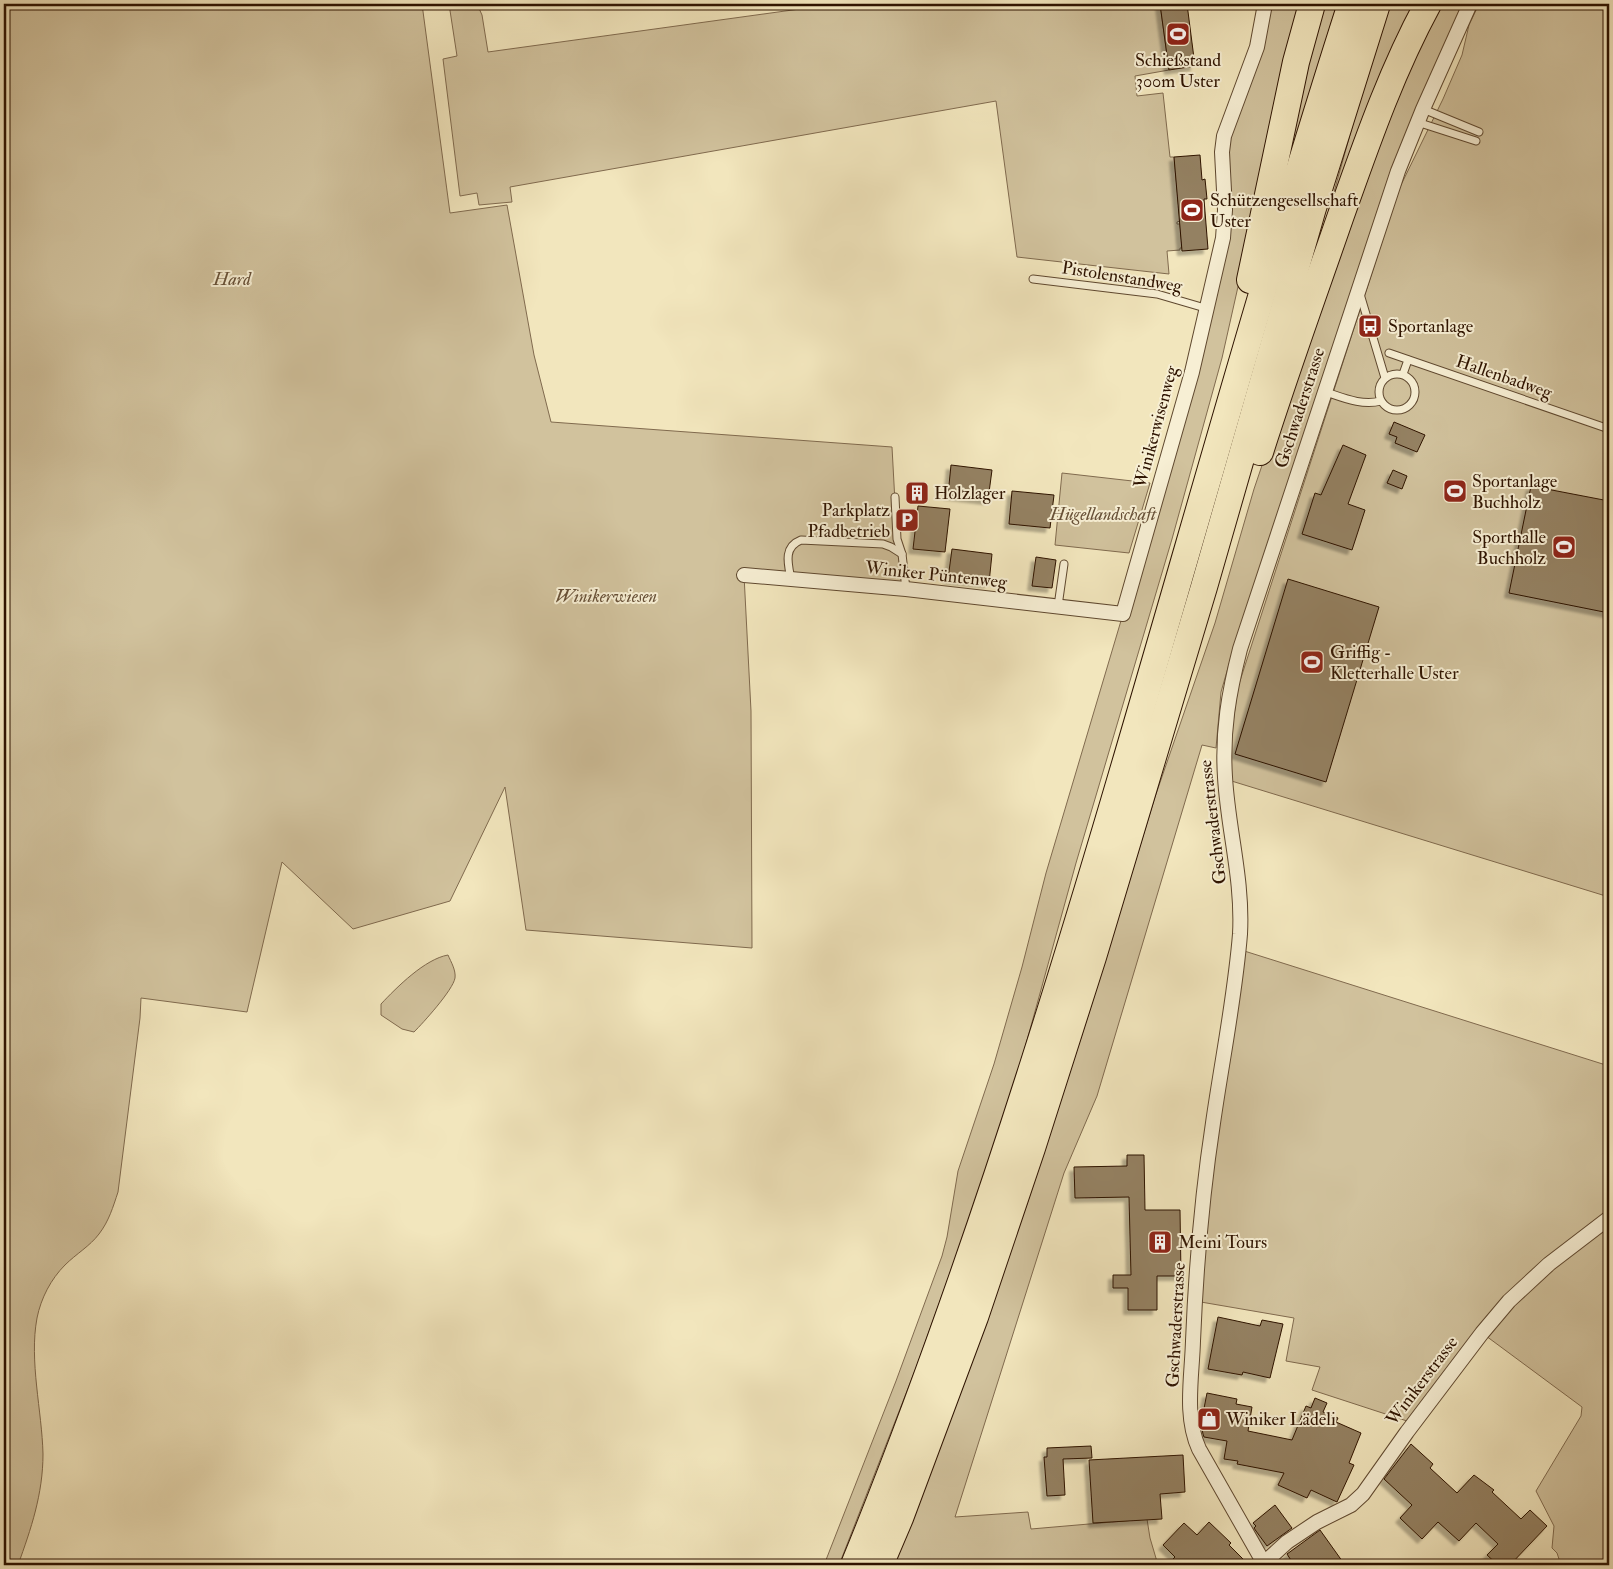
<svg xmlns="http://www.w3.org/2000/svg" width="1613" height="1569" viewBox="0 0 1613 1569" font-family="'IM FELL Double Pica',serif">
<style>
.green{fill:#d1c29d;stroke:#806a4e}
.building{fill:#948162;stroke:#2e1300;filter:url(#shadow)}
.lines{fill:none;stroke-linecap:round;stroke-linejoin:round}
.lane-casing{stroke:#5f482f;stroke-width:9}
.street-casing{stroke:#5f482f;stroke-width:16}
.highway-casing{stroke:#2e1300;stroke-width:28}
.lane{stroke:#f7efd4;stroke-width:7}
.street{stroke:#f7efd4;stroke-width:14}
.highway{stroke:#f2e6bd;stroke-width:26}
.labels{text-anchor:middle;dominant-baseline:central;stroke-width:4;stroke-linejoin:round;paint-order:stroke}
.poi-label{font-size:18px;fill:#2e1300;stroke:#f7efd4;text-anchor:start}
.street-label{font-size:18px;fill:#2e1300;stroke:#f7efd4}
.park-label{font-size:18px;font-style:italic;fill:#675037;stroke:#f7efd4}
</style>
<defs>
<filter id="shadow"><feDropShadow dx="-4.5" dy="4.5" stdDeviation="1" flood-color="#0004"/></filter>
</defs>
<rect width="100%" height="100%" fill="#f2e6bd"/>
<filter id="stains"><feTurbulence type="fractalNoise" baseFrequency=".004" numOctaves="4"/><feColorMatrix values="0 0 0 0 .2 0 0 0 0 .09 0 0 0 0 .02 0 0 0 .5 -.17"/></filter>
<radialGradient id="worn" r=".72"><stop offset=".6" stop-color="#630" stop-opacity="0"/><stop offset="1" stop-color="#630" stop-opacity=".3"/></radialGradient>
<g class="green">
<path d="M4,4H422L450,213L507,205L534,355L551,422L892,447L897,539L906,589L744,575L751,711L752,948L526,930L505,787L450,901L353,929L282,862L247,1012L141,998L140,1018L118,1192C113,1207 109,1221 99,1234C90,1246 76,1254 65,1265C51,1279 41,1298 37,1318C29,1361 42,1411 43,1454C43,1494 31,1529 18,1565H4Z"/>
<polygon points="449,4 477,4 482,15 488,52 836,4 1160,4 1169,70 1135,76 1137,96 1163,93 1170,157 1174,157 1180,221 1177,222 1177,224 1180,224 1182,248 1180,248 1180,250 1167,251 1169,274 1017,257 996,101 510,187 512,202 479,205 477,193 460,196 443,59 457,56"/>
<polygon points="1269,4 1303,4 1283,86 1222,358 1172,539 1076,863 1018,1073 958,1251 916,1368 839,1565 824,1565 896,1381 942,1256 947,1237 958,1171 994,1064 1022,967 1046,873 1123,614 1223,238 1222,152"/>
<polygon points="1320,4 1337,4 1273,214"/>
<polygon points="1390,4 1418,4 1325,224 1360,99"/>
<polygon points="1437,4 1463,4 1415,111 1391,170 1234,647 1221,692 1216,748 1202,745 1097,1096 1064,1173 955,1517 1028,1512 1031,1529 1147,1519 1150,1538 1158,1565 894,1565 1027,1204 1087,1019 1155,797 1215,623 1254,489 1274,430 1377,136"/>
<polygon points="1479,4 1609,4 1609,897 1225,779 1238,687 1399,189 1443,99 1462,55 1469,25"/>
<polygon points="1062,473 1150,483 1129,553 1055,545"/>
<polygon points="1238,949 1609,1066 1609,1565 1561,1565 1557,1553 1552,1548 1554,1526 1536,1491 1581,1416 1582,1407 1482,1333 1407,1421 1312,1390 1320,1367 1286,1361 1294,1318 1195,1301"/>
<path d="M448,955C451,962 456,970 455,978C453,990 423,1023 414,1032L402,1029L381,1015V1004C397,987 425,959 448,955Z"/>
</g>
<g class="building">
<polygon points="1160,4 1187,4 1195,66 1169,70"/>
<polygon points="1200,155 1202,180 1205,179 1207,199 1204,199 1208,249 1182,251 1174,157"/>
<polygon points="1394,422 1425,435 1417,452 1395,443 1397,437 1389,434"/>
<polygon points="1343,445 1366,455 1348,504 1365,510 1352,550 1302,534 1315,493 1321,495"/>
<polygon points="951,465 992,470 988,500 948,495"/>
<polygon points="1393,470 1407,476 1402,489 1387,483"/>
<polygon points="1531,486 1609,501 1609,613 1509,593"/>
<polygon points="1012,491 1054,495 1050,528 1009,524"/>
<polygon points="918,506 950,509 945,552 913,549"/>
<polygon points="952,549 992,554 989,583 948,579"/>
<polygon points="1036,557 1056,560 1052,588 1032,586"/>
<polygon points="1288,579 1379,607 1326,782 1235,754"/>
<polygon points="1127,1155 1144,1155 1145,1210 1180,1210 1181,1276 1157,1276 1157,1310 1128,1310 1128,1288 1113,1288 1113,1275 1131,1275 1129,1197 1075,1198 1074,1167 1127,1166"/>
<polygon points="1218,1317 1260,1326 1262,1320 1283,1324 1270,1378 1243,1372 1242,1375 1208,1369"/>
<polygon points="1207,1393 1237,1399 1236,1404 1252,1407 1248,1431 1292,1440 1306,1406 1311,1408 1315,1398 1327,1403 1323,1412 1338,1418 1336,1422 1361,1433 1349,1463 1354,1465 1337,1502 1311,1490 1307,1498 1278,1485 1284,1473 1237,1464 1238,1461 1224,1459 1227,1441 1204,1437 1203,1434 1201,1424"/>
<polygon points="1411,1444 1433,1464 1430,1468 1457,1493 1474,1475 1494,1490 1492,1492 1521,1519 1530,1510 1547,1526 1510,1565 1498,1565 1487,1555 1498,1544 1476,1523 1459,1541 1438,1522 1422,1539 1400,1518 1412,1505 1384,1479"/>
<polygon points="1091,1446 1092,1458 1063,1459 1065,1495 1047,1496 1044,1457 1047,1457 1047,1448"/>
<polygon points="1183,1455 1185,1492 1160,1494 1162,1519 1093,1523 1089,1460"/>
<polygon points="1275,1505 1292,1528 1267,1546 1256,1531 1254,1528 1256,1526 1253,1523"/>
<polygon points="1209,1522 1231,1543 1229,1545 1243,1559 1236,1565 1179,1565 1173,1559 1175,1557 1163,1545 1184,1523 1197,1535"/>
<polygon points="1320,1530 1345,1565 1294,1565 1287,1554"/>
</g>
<g class="lines">
<g class="lane-casing">
<g id="lane">
<polyline points="1423,109 1479,132"/>
<polyline points="1417,122 1476,141"/>
<polyline points="1033,279 1157,294 1205,308"/>
<polyline points="1360,294 1385,378"/>
<polyline points="1389,353 1609,429"/>
<circle cx="1397" cy="392" r="18"/>
<polyline points="1403,374 1408,360"/>
<path d="M1326,392C1344,398 1362,406 1381,401"/>
<polyline points="895,497 897,539 902,554 906,589"/>
<path d="M791,579C788,564 783,547 801,540L883,544L891,547L902,554"/>
<polyline points="1058,606 1064,564"/>
</g>
</g>
<g class="street-casing">
<g id="street">
<polyline points="744,575 906,589 1123,614 1192,372 1223,238 1225,210 1222,152 1224,136 1257,47 1265,4"/>
<polyline points="1264,1563 1287,1542 1317,1522 1351,1505 1363,1494 1407,1432 1482,1333 1509,1301 1549,1264 1609,1218"/>
<path d="M1265,1565L1199,1449C1184,1416 1192,1377 1193,1341C1196,1268 1202,1195 1213,1123C1222,1060 1235,997 1240,934C1243,879 1228,830 1225,777C1222,731 1229,692 1240,649L1398,171L1423,109L1470,4"/>
</g>
</g>
<g class="highway-casing">
<g id="highway">
<polyline points="1250,280 1296,62 1312,4"/>
<path d="M1260,452C1285,373 1313,296 1340,218C1366,145 1391,72 1428,4"/>
<path d="M854,1565C1061,1058 1184,524 1351,4"/>
<polyline points="880,1565 900,1518 975,1317 1032,1148 1093,957 1204,587 1313,208 1377,4"/>
</g>
</g>
<use href="#lane" class="lane"/>
<use href="#street" class="street"/>
<use href="#highway" class="highway"/>
</g>
<defs>
<g id="stadium-square" transform="scale(1.25)"><rect x="-9" y="-9" width="18" height="18" rx="4" fill="#8f2418" stroke="#f7efd4"/><path d="M0-5a6.5 5 0 1 0 0 10a6.5 5 0 1 0 0-10ZM-3.5-1.8h7v3.6h-7Z" fill="#fff"/></g>
<g id="bus-square" transform="scale(1.25)"><rect x="-9" y="-9" width="18" height="18" rx="4" fill="#8f2418" stroke="#f7efd4"/><path d="M-5-6H5V4H4V6H2V4H-2V6H-4V4H-5ZM-3.5-4V0h7V-4ZM-3.5 1.2v1.5H-2V1.2ZM2 1.2v1.5H3.5V1.2Z" fill="#fff"/></g>
<g id="building-square" transform="scale(1.25)"><rect x="-9" y="-9" width="18" height="18" rx="4" fill="#8f2418" stroke="#f7efd4"/><path d="M-4-6H4V6H1V3H-1V6H-4ZM-2.5-4.3h1.7v1.8h-1.7ZM.8-4.3h1.7v1.8H.8ZM-2.5-1h1.7V.8h-1.7ZM.8-1h1.7V.8H.8Z" fill="#fff"/></g>
<g id="parking-square" transform="scale(1.25)"><rect x="-9" y="-9" width="18" height="18" rx="4" fill="#8f2418" stroke="#f7efd4"/><path d="M-3.5-5.5H1a3.5 3.5 0 0 1 0 7H-1V5.5H-3.5ZM-1-3.4V-.6H.8a1.4 1.4 0 0 0 0-2.8Z" fill="#fff"/></g>
<g id="shop-square" transform="scale(1.25)"><rect x="-9" y="-9" width="18" height="18" rx="4" fill="#8f2418" stroke="#f7efd4"/><path d="M-5-2.5h2.3a2.7 3.5 0 0 1 5.4 0H5L5.5 6h-11ZM-1.5-2.5h3a1.5 2.3 0 0 0-3 0Z" fill="#fff"/></g>
</defs>
<g fill-rule="evenodd">
<use href="#stadium-square" x="1178" y="34"/>
<use href="#stadium-square" x="1192" y="210"/>
<use href="#bus-square" x="1370" y="326"/>
<use href="#stadium-square" x="1455" y="491"/>
<use href="#building-square" x="917" y="493"/>
<use href="#parking-square" x="907" y="520"/>
<use href="#stadium-square" x="1564" y="547"/>
<use href="#stadium-square" x="1312" y="662"/>
<use href="#building-square" x="1160" y="1242"/>
<use href="#shop-square" x="1209" y="1419"/>
</g>
<g class="labels">
<g class="poi-label">
<text x="1178" y="60" text-anchor="middle">Schießstand<tspan x="1178" dy="21">300m Uster</tspan></text>
<text x="1210" y="200">Schützengesellschaft<tspan x="1210" dy="21">Uster</tspan></text>
<text x="1388" y="326">Sportanlage</text>
<text x="1472" y="481">Sportanlage<tspan x="1472" dy="21">Buchholz</tspan></text>
<text x="934" y="493">Holzlager</text>
<text x="890" y="510" text-anchor="end">Parkplatz<tspan x="890" dy="21">Pfadbetrieb</tspan></text>
<text x="1546" y="537" text-anchor="end">Sporthalle<tspan x="1546" dy="21">Buchholz</tspan></text>
<text x="1330" y="652">Griffig -<tspan x="1330" dy="21">Kletterhalle Uster</tspan></text>
<text x="1178" y="1242">Meini Tours</text>
<text x="1226" y="1419">Winiker Lädeli</text>
</g>
<g class="street-label">
<text transform="translate(1122 277) rotate(9)">Pistolenstandweg</text>
<text transform="translate(1504 377) rotate(19)">Hallenbadweg</text>
<text transform="translate(1300 408) rotate(-72)">Gschwaderstrasse</text>
<text transform="translate(1156 427) rotate(-75)">Winikerwisenweg</text>
<text transform="translate(936 575) rotate(6)">Winiker Püntenweg</text>
<text transform="translate(1213 822) rotate(-97)">Gschwaderstrasse</text>
<text transform="translate(1176 1325) rotate(-87)">Gschwaderstrasse</text>
<text transform="translate(1422 1381) rotate(-53)">Winikerstrasse</text>
</g>
<g class="park-label">
<text x="232" y="279">Hard</text>
<text x="1103" y="514">Hügellandschaft</text>
<text x="606" y="596">Winikerwiesen</text>
</g>
</g>
<rect width="1613" height="1569" fill="none" stroke="#f2e6bd" stroke-width="20"/>
<rect x="5" y="5" width="1603" height="1559" fill="none" stroke="#2e1300" stroke-width="2.5"/>
<rect x="10" y="10" width="1593" height="1549" fill="none" stroke="#2e1300"/>
<rect width="100%" height="100%" filter="url(#stains)"/>
<rect width="100%" height="100%" fill="url(#worn)"/>
</svg>
